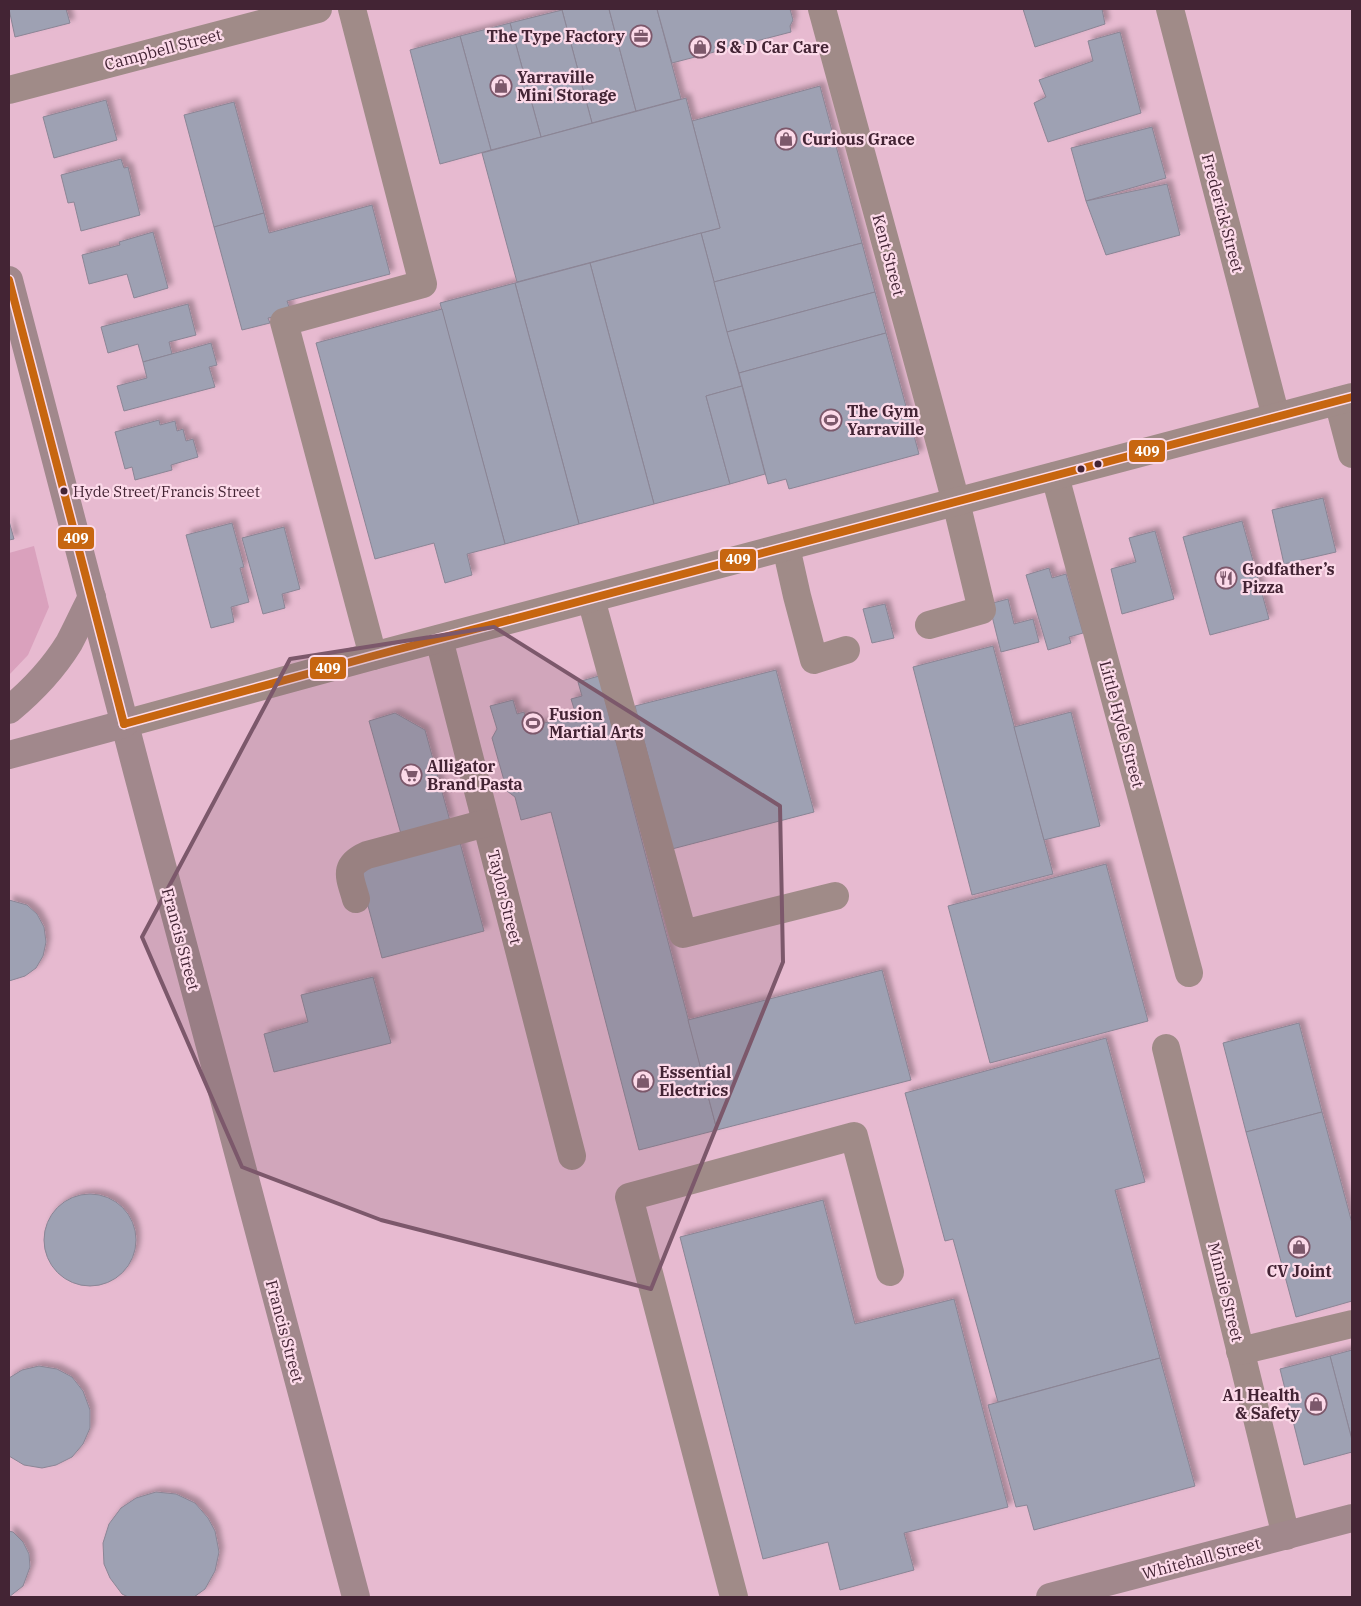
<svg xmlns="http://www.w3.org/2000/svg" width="1361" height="1606" viewBox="0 0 1361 1606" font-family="'IBM Plex Serif',serif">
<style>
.green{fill:#daa1bd}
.building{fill:#9ea1b3;stroke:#8b8595;filter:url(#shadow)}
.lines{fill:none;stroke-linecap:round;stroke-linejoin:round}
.minor{stroke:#a08b88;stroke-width:28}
.major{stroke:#a1888c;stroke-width:28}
.bus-1-casing{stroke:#fcdae9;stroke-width:11}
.bus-1{stroke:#c76610;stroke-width:8}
.marked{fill:#7c586b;fill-opacity:0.2;stroke:#7c586b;stroke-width:4;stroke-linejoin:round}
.bus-dot{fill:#432434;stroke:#fcdae9;stroke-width:2}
.labels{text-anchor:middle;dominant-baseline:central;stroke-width:4.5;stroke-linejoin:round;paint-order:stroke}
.bus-label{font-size:15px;fill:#432434;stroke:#fcdae9;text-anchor:start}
.poi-label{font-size:16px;font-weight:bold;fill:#432434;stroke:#fcdae9;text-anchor:start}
.street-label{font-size:16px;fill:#432434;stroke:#fcdae9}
.line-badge{stroke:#fcdae9;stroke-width:2}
.badge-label{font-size:14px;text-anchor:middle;font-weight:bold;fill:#fff}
</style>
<defs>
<filter id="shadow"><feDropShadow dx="4.5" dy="-4.5" stdDeviation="2.5" flood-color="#0004"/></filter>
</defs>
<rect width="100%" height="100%" fill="#e7bad0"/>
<polygon class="green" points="34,546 49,607 28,655 9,675 9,553"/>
<g class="building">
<polygon points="9,9 66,9 70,23 15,37"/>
<polygon points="565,9 609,9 636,111 592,123 562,10"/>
<polygon points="609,9 657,9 681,99 636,111"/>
<polygon points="657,9 790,9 793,20 790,26 791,32 672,63"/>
<polygon points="1023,9 1102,9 1105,24 1035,47"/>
<polygon points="562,10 592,123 541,137 510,23"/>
<polygon points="510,23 541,137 491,150 460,36"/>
<polygon points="1120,32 1141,113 1048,142 1034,103 1046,97 1039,80 1093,61 1088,41"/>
<polygon points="460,36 491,150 440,164 410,50"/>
<polygon points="820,86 862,243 714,282 701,233 720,228 692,121"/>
<polygon points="686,98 720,228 517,282 482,153"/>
<polygon points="106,100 117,140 54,158 43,117"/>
<polygon points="234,102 264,213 214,227 184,115"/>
<polygon points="1152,127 1166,178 1086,201 1071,148"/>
<polygon points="121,159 124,168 128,167 140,215 81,231 74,202 68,203 61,175"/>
<polygon points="1167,184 1180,235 1106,255 1086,201"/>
<polygon points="372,205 390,274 287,301 291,313 268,318 270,323 242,330 214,227 264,213 269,233"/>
<polygon points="153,232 168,288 134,298 127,274 89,284 82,255 120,245 119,242"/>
<polygon points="701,233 742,386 706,396 730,484 654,504 590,263"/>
<polygon points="862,243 875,292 727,332 714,282"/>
<polygon points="590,263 654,504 579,524 515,283"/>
<polygon points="515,283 579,524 505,544 440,303"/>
<polygon points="875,292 886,333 739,373 727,332"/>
<polygon points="188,304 196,335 169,342 172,354 143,362 138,344 108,353 101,327"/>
<polygon points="442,309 505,544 467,554 472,575 445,583 434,543 375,559 316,343"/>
<polygon points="886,333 919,454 789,489 786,479 768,484 739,373"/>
<polygon points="211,343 217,365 209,367 215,387 124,411 117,386 147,378 143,362"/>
<polygon points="742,386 765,474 730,484 706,396"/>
<polygon points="159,420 160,425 175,421 177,431 183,429 186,441 193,439 198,457 171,465 172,470 135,480 132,467 125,469 115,432"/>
<polygon points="1323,498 1336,552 1284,564 1272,510"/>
<polygon points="9,521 14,539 9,540"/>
<polygon points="1242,521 1269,619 1210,635 1183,537"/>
<polygon points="232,523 244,567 240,568 249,602 231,607 234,622 211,628 186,535"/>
<polygon points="284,527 300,589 282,594 285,608 263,614 242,538"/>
<polygon points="1155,531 1174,599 1122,614 1111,569 1136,562 1129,538"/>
<polygon points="1049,568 1052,578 1066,574 1083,633 1069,637 1071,643 1048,650 1026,575"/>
<polygon points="1008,599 1014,624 1033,619 1039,642 1001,652 989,604"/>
<polygon points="885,604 894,638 872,643 863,609"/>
<polygon points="993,646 1053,874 972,895 913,667"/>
<polygon points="776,670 814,812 672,849 635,706"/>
<polygon points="599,676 717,1130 639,1150 551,812 521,820 515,797 507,791 492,738 497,729 490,706 513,700 517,714 524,712 528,727 576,715 571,699 582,696 578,682"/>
<polygon points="1071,712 1100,826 1044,840 1014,727"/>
<polygon points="395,713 425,730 450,821 401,834 369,721"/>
<polygon points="459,839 484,931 382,958 360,876 369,862"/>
<polygon points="1106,864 1148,1021 990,1063 948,906"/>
<polygon points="9,900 27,905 37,914 44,927 46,942 43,956 36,968 25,976 9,981"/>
<polygon points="882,970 911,1080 717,1130 688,1020"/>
<polygon points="373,977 391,1043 274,1072 264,1034 308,1022 301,995"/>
<polygon points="1299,1023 1322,1112 1246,1132 1223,1043"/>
<polygon points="1106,1038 1145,1182 1115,1190 1160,1358 998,1402 953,1239 945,1241 905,1093"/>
<polygon points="1322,1112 1352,1223 1352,1301 1296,1317 1246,1132"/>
<circle cx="90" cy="1240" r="46"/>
<polygon points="823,1200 855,1324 954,1299 1008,1507 904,1533 914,1570 840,1590 828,1542 763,1559 680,1237"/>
<polygon points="1352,1350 1352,1440 1330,1356"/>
<polygon points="1330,1356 1352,1440 1352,1452 1304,1465 1280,1369"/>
<polygon points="1160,1358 1195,1486 1034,1530 1027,1505 1016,1507 988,1405"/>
<polygon points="39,1366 57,1369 72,1377 83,1391 90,1410 90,1428 83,1444 72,1457 56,1465 42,1468 24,1465 9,1456 9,1378 22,1370"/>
<polygon points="156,1492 176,1494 195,1503 208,1518 215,1531 219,1552 215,1571 205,1589 194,1597 128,1597 122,1594 110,1578 104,1564 103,1543 109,1524 121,1508 136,1498"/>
<polygon points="9,1531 13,1532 23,1542 29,1554 30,1567 23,1586 9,1597"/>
</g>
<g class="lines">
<g class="minor">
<polyline points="352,9 423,284 284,322 373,656"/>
<polyline points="822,9 956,502 982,610 929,625"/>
<polyline points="1170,9 1276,417"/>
<polyline points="9,90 318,9"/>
<polyline points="1338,401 1352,454"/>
<polyline points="1055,476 1189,973"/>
<polyline points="786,547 797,596 814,660 846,650"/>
<polyline points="591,599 683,934 835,896"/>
<polyline points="439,639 572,1156"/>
<polyline points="124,724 373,656 1352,397"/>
<path d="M356,899C350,877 342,866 367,855L486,823"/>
<polyline points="1166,1048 1286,1536"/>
<polyline points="1240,1351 1352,1324"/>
<polyline points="734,1597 629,1197 854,1136 890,1272"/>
</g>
<g class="major">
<polyline points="9,280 137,771 356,1597"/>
<path d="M9,710C32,691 53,669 69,643C77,628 84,612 92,597"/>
<polyline points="9,755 124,724"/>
<polyline points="1050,1597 1352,1518"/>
</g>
<g class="bus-1-casing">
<g id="bus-1">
<polyline points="9,280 124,724"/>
<polyline points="124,724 373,656 1352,397"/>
</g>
</g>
<use href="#bus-1" class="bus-1"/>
</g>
<path class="marked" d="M494,627L780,806L783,962L651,1289L381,1220L242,1167L142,937L290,659Z"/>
<defs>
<g id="office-ring" transform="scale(1.125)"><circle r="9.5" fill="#fcdae9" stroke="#7c586b" stroke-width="1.5"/><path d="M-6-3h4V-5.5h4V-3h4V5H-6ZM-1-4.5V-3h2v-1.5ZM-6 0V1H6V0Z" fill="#7c586b"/></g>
<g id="shop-ring" transform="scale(1.125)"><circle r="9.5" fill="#fcdae9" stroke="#7c586b" stroke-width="1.5"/><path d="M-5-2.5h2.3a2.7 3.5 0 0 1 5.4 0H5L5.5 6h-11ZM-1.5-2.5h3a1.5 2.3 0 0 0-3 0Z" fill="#7c586b"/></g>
<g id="stadium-ring" transform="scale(1.125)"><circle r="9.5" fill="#fcdae9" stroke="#7c586b" stroke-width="1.5"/><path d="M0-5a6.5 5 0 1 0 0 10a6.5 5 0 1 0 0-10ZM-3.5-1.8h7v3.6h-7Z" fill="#7c586b"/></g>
<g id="restaurant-ring" transform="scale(1.125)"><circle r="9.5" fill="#fcdae9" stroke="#7c586b" stroke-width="1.5"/><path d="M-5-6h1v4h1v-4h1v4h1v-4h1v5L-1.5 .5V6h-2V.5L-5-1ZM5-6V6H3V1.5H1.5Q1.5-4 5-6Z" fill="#7c586b"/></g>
<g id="supermarket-ring" transform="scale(1.125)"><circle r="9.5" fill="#fcdae9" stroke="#7c586b" stroke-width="1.5"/><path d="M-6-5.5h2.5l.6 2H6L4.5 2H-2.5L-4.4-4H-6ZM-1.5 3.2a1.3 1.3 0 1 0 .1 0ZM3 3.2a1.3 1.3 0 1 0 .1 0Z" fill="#7c586b"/></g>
</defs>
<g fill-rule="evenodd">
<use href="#office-ring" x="641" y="36"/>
<use href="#shop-ring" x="700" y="47"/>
<use href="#shop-ring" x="501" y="86"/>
<use href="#shop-ring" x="786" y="139"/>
<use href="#stadium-ring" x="831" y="420"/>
<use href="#restaurant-ring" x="1226" y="578"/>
<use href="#stadium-ring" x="533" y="723"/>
<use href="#supermarket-ring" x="411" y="775"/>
<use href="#shop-ring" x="643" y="1081"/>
<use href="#shop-ring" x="1299" y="1247"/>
<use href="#shop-ring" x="1316" y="1404"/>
</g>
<g class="bus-dot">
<circle cx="1098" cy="464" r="4.5"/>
<circle cx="1081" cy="469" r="4.5"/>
<circle cx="64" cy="491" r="4.5"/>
</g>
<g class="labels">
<g class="bus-label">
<text x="73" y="491">Hyde Street/Francis Street</text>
</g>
<g class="poi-label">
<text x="625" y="36" text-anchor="end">The Type Factory</text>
<text x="716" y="47">S &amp; D Car Care</text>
<text x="517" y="77">Yarraville<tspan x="517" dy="18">Mini Storage</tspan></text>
<text x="802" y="139">Curious Grace</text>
<text x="847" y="411">The Gym<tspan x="847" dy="18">Yarraville</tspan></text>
<text x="1242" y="569">Godfather’s<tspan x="1242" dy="18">Pizza</tspan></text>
<text x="549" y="714">Fusion<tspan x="549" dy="18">Martial Arts</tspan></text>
<text x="427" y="766">Alligator<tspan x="427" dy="18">Brand Pasta</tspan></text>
<text x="659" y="1072">Essential<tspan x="659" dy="18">Electrics</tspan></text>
<text x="1299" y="1271" text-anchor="middle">CV Joint</text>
<text x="1300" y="1395" text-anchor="end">A1 Health<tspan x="1300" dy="18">&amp; Safety</tspan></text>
</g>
<g class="street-label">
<text transform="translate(163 49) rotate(-15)">Campbell Street</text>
<text transform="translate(1223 213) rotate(75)">Frederick Street</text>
<text transform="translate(889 255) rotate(75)">Kent Street</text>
<text transform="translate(1122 724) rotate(75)">Little Hyde Street</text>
<text transform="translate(505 897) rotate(76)">Taylor Street</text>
<text transform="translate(181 939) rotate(75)">Francis Street</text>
<text transform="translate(1226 1292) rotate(76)">Minnie Street</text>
<text transform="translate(285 1331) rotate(75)">Francis Street</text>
<text transform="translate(1201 1558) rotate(-15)">Whitehall Street</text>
</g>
</g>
<g class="line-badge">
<rect x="1128" y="439" width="38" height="24" rx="5" fill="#c76610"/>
<rect x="57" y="526" width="38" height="24" rx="5" fill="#c76610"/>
<rect x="719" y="548" width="38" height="24" rx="5" fill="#c76610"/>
<rect x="309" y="656" width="38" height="24" rx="5" fill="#c76610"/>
</g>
<g class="badge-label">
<text x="1147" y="456">409</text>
<text x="76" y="543">409</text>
<text x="738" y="564">409</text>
<text x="328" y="673">409</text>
</g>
<rect width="1361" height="1606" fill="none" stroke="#432434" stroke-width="20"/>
</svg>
